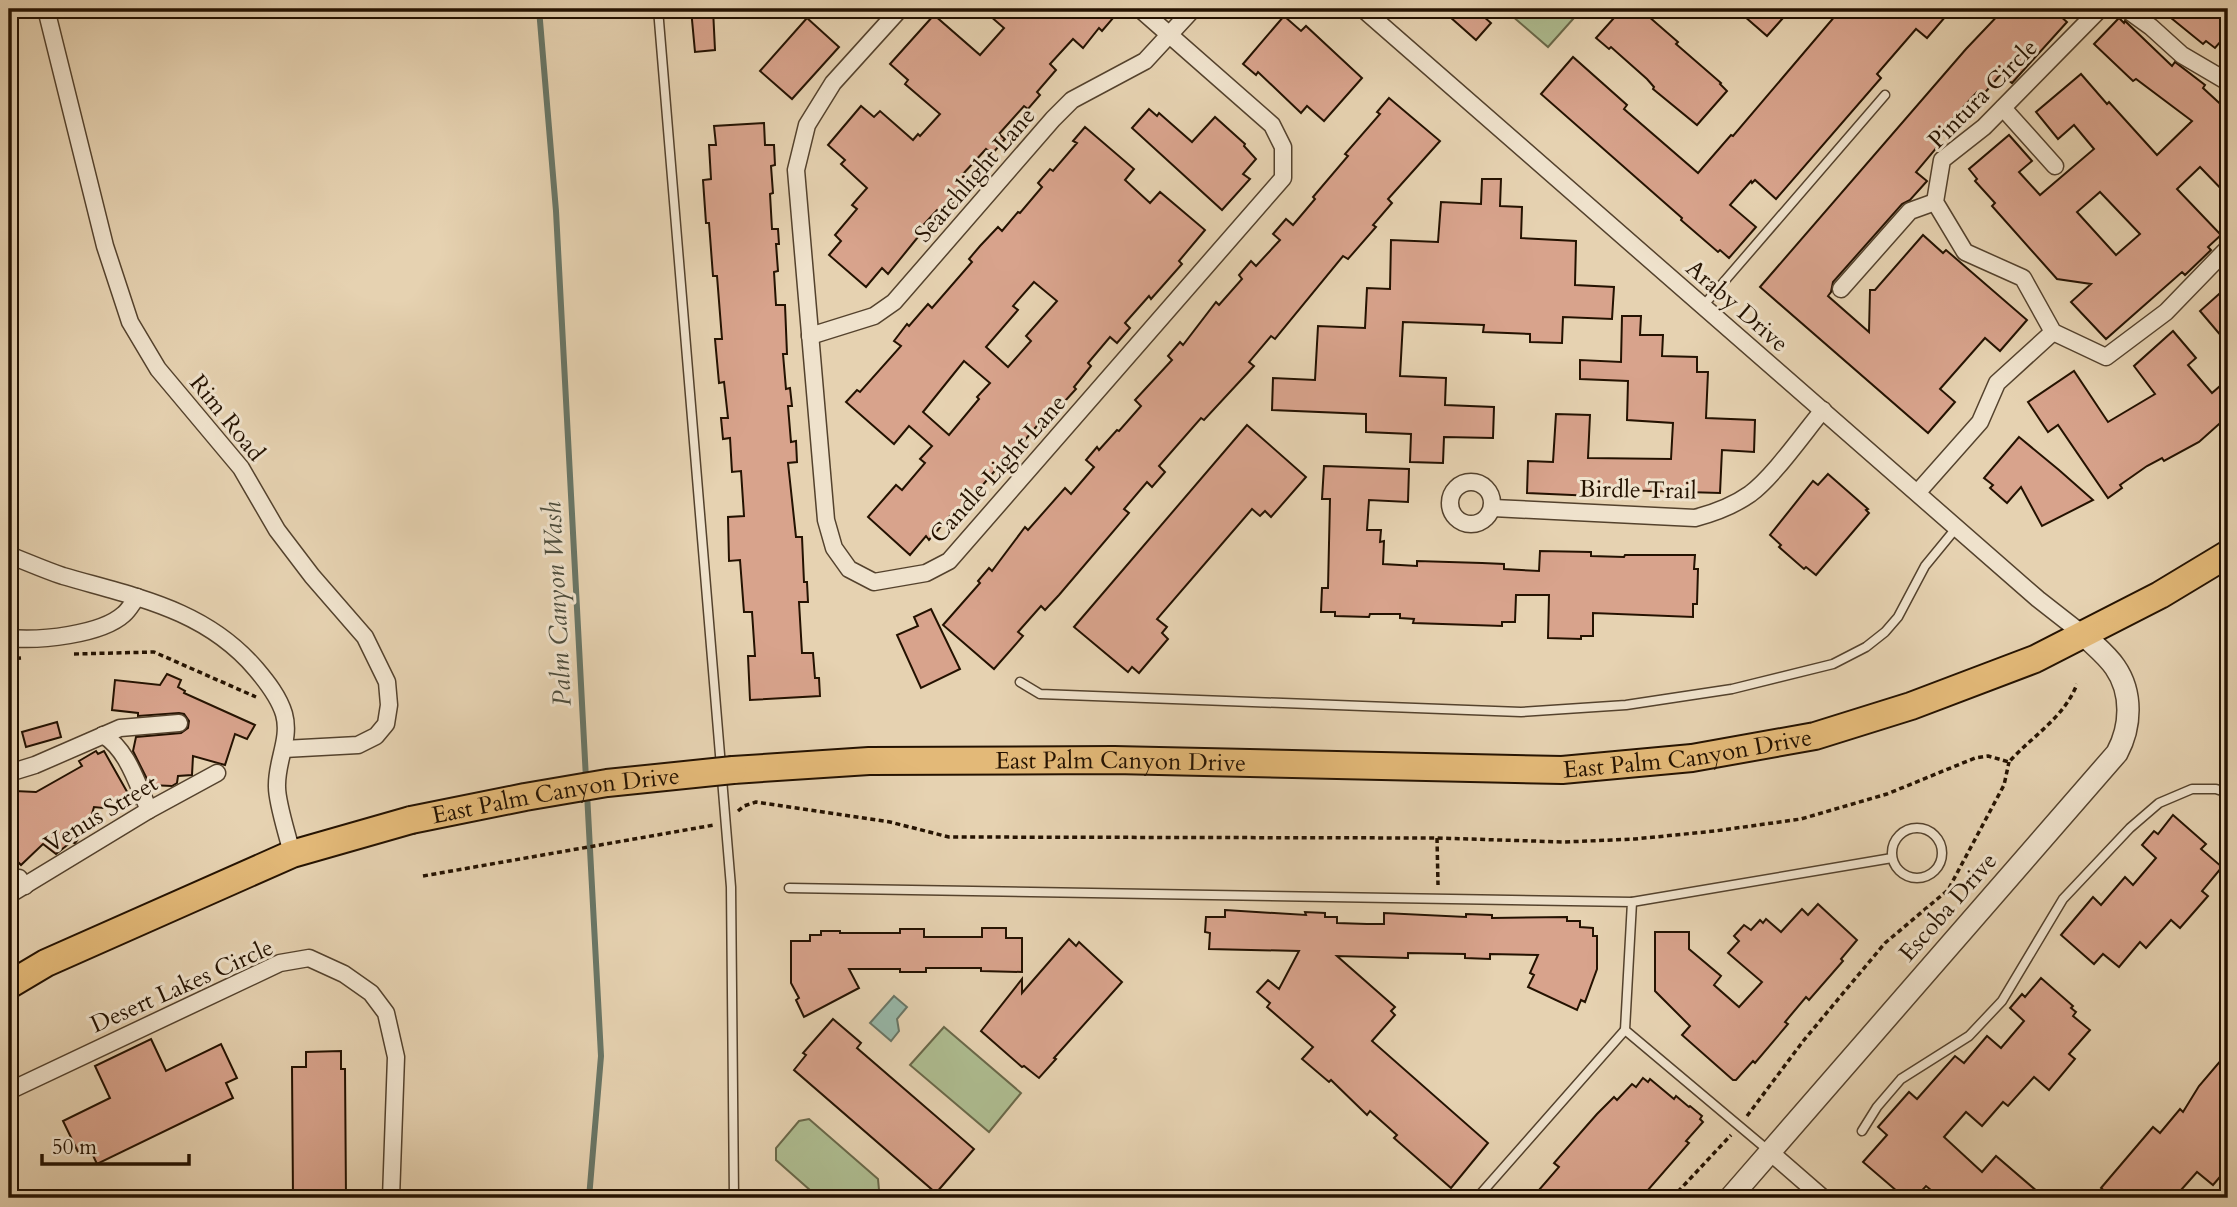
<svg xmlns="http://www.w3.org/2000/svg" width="2237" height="1207" viewBox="0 0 2237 1207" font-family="Cardo,serif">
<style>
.green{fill:#aebd91;stroke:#696849;stroke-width:2}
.water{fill:#97b8a9;stroke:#697666;stroke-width:2}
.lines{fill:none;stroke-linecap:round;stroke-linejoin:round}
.stream{stroke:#697666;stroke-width:6}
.building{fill:#d8a38c;stroke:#241201;stroke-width:2;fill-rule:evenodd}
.service-casing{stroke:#54422d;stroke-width:11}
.minor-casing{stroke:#54422d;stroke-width:19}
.tertiary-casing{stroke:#54422d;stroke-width:24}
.primary-casing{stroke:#241201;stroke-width:30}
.path{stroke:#241201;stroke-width:3.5;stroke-dasharray:5 3.5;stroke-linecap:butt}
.service{stroke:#efe2cc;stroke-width:8}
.minor{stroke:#efe2cc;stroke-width:16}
.tertiary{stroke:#efe2cc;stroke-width:21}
.primary{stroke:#e3b978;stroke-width:26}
.primary-bridge-casing{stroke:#241201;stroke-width:30;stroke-linecap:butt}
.primary-bridge{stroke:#e3b978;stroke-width:26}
.labels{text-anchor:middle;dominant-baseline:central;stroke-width:6;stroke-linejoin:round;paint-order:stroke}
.street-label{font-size:24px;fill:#241201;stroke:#efe2cc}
.water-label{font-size:26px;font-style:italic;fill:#4c4c3c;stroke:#efe2cc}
</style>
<rect width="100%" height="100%" fill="#e6d2b1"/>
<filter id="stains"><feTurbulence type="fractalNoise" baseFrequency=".00286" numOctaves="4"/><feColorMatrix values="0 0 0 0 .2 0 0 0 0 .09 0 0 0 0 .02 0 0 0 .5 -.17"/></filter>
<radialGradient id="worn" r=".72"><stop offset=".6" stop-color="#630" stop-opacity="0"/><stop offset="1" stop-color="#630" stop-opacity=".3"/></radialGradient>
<g class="green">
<polygon points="1504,9 1582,9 1548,47"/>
<polygon points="944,1027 1021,1093 989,1132 910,1065"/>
<polygon points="809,1119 878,1179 879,1190 872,1198 819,1198 776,1160 776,1148 799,1121"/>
</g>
<polygon class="water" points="894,996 907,1007 897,1019 899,1031 891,1041 870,1023"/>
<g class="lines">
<g class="stream">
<polyline points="539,9 556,211 586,779"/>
<polyline points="587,793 601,1056 589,1198"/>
</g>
</g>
<g class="building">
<polygon points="691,9 713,9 715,50 695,52"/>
<polygon points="982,9 1104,9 1114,17 1102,31 1099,28 1083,48 1073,39 1050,64 1056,70 1037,92 1040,95 1028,109 1024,106 999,134 1005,139 992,154 986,149 963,174 967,178 956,191 960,195 942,214 937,210 915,234 918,237 888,274 882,268 866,287 829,255 841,241 835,235 857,209 852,205 867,188 841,164 845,160 828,145 861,106 874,117 880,111 913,140 918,134 920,136 940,114 905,84 908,80 890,64 934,15 980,55 1004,28"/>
<polygon points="1441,9 1475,9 1491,23 1476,40"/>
<polygon points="1622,9 1640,9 1678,42 1676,44 1721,83 1720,84 1727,91 1697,125 1653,89 1654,87 1647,79 1611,47 1609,49 1596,38"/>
<polygon points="1736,9 1791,9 1767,36"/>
<polygon points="1841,9 1952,9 1927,38 1916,29 1877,74 1881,78 1776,199 1755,180 1752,183 1751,181 1730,205 1756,227 1729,258 1720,250 1718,252 1681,220 1682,218 1541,94 1573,57 1627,105 1624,109 1698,173 1731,135 1733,136"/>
<polygon points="2004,9 2052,9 2067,22 2012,83 2001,74 1982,96 1977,92 1955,116 1933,142 1938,146 1916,172 1927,181 1910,200 1902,204 1833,282 1831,292 1828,296 1869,332 1870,290 1875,290 1923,235 1943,253 1946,250 2027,320 2000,351 1985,338 1940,389 1955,402 1928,433 1760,287 1966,49"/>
<polygon points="2160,9 2228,9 2228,33 2215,48 2206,41 2203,44"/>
<polygon points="1284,16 1301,31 1306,26 1362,78 1324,121 1307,106 1301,113 1258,72 1256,75 1243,64"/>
<polygon points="807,18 839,47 792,99 760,71"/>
<path d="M2119,18L2124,23L2125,21L2172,66L2175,62L2205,85L2203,88L2228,111V196L2200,167L2177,189L2221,235L2208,247L2211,250L2185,275L2182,272L2106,339L2071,302L2091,284L2057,279L1992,206L1995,203L1975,181L1977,179L1969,169L2009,135L2032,161L2019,172L2040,195L2094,149L2074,125L2058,139L2036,112L2081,74L2107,104L2109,102L2157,155L2192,121L2136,79L2133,81L2094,44ZM2100,192L2140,234L2116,255L2077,212Z"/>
<polygon points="1389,98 1440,141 1388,199 1392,203 1373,225 1376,227 1348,259 1343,256 1275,339 1271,336 1249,362 1254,366 1204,420 1201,418 1159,466 1165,472 1152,487 1147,482 1124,509 1129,513 1059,595 1045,610 1041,606 1018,632 1023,636 994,669 943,625 980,583 978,581 989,568 992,571 1025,527 1028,530 1065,488 1071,494 1094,467 1086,460 1097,447 1099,450 1117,430 1119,431 1141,406 1135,400 1172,360 1168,356 1180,342 1183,345 1216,302 1219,305 1242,279 1239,275 1251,261 1256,266 1280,240 1273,234 1286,219 1293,225 1315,199 1313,197 1348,156 1345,154 1380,114 1377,112"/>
<polygon points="1149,109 1157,116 1159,113 1192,142 1215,117 1245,144 1244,146 1256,159 1243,174 1250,179 1222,210 1132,128"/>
<polygon points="764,123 765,145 774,145 775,165 771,166 773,193 770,194 772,229 778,229 779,244 776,244 778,271 774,272 776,305 785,305 787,354 783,354 786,389 790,388 792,406 788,406 791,442 796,441 797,462 788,463 796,537 802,537 804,582 807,582 808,602 799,602 802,653 813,653 815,678 819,678 820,696 750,700 748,656 755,656 752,612 744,612 740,560 729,561 728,517 744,516 741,471 732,472 730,438 723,439 721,418 728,418 724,382 719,383 715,339 722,339 717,276 713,276 709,223 706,223 703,180 711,179 709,145 716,145 714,126"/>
<path d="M1085,127L1134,169L1125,180L1150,203L1160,192L1205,230L1179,261L1182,264L1151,299L1149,296L1125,323L1130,328L1117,343L1110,337L1088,363L1091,366L1074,387L1076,389L1044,424L1041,421L1019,447L1024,451L1011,465L1004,460L981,487L983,488L966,508L968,510L957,523L950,516L929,540L926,536L910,555L868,517L896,485L902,490L925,463L920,459L932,446L909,426L894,444L846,402L857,390L860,392L901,346L894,341L907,324L909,326L928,304L932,308L972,262L969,259L980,246L998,227L1002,231L1018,212L1020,213L1042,187L1038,183L1050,169L1053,171L1077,143L1073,141ZM1034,282L1057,301L1026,336L1031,341L1008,367L986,347L1018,310L1013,306ZM964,361L990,383L977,397L979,399L949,435L923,412Z"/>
<polygon points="1482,179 1501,179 1500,206 1522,207 1521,238 1576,241 1575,285 1614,287 1612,319 1563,317 1562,343 1530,342 1530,334 1483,332 1484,325 1403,322 1400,376 1446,378 1445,405 1494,407 1493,438 1444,437 1443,463 1410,462 1411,434 1366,432 1366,414 1272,410 1273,378 1315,380 1318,326 1365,328 1367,288 1390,289 1391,240 1438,242 1441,202 1481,204"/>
<polygon points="2228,286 2228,344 2200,311"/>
<polygon points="1622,316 1641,316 1640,335 1663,335 1662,356 1697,357 1697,372 1708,372 1706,418 1755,420 1754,452 1722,450 1720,493 1618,490 1617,497 1527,493 1528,461 1553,462 1556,414 1590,415 1588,458 1671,459 1673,423 1627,420 1628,381 1580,379 1580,360 1621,362"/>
<polygon points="2173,331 2196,358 2188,365 2212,393 2228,379 2228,416 2199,442 2164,461 2162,458 2147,466 2120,485 2122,488 2108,498 2058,425 2048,432 2028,402 2074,371 2108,422 2155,394 2134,366"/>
<polygon points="1247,425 1306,477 1271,517 1265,511 1260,516 1252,509 1157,619 1167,627 1162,633 1168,639 1139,673 1132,667 1128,672 1074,627"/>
<polygon points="2019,437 2059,470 2093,500 2042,526 2021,487 2007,503 1990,488 1993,485 1984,478"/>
<polygon points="1324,466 1409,469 1408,502 1369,500 1367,530 1381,530 1380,542 1384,541 1383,564 1417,566 1417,561 1482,563 1504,564 1504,569 1539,571 1540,551 1591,552 1591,556 1624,557 1625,555 1695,555 1694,569 1698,569 1697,604 1693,604 1693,617 1593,613 1593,636 1581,636 1581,639 1548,638 1549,595 1516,595 1515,622 1502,622 1502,626 1413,623 1414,619 1400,618 1400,614 1370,614 1369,617 1335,616 1335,612 1321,612 1322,588 1328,588 1330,499 1322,499"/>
<polygon points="1828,474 1868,509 1866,510 1869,513 1816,575 1806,567 1804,569 1779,547 1781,545 1770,535 1813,481 1818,485"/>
<polygon points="931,609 960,669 921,688 897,635 918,626 914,617"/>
<polygon points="167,674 181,680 178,687 185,691 184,693 255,725 247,739 235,734 225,765 193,756 192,775 178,776 177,783 172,786 150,785 133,751 136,737 181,733 188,728 189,721 184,714 179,713 138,716 138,713 112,710 115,680 160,685"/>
<polygon points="57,722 61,737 26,747 22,732"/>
<polygon points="96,751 98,754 104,751 134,804 125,803 124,810 94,807 89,824 75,843 71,842 56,854 43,844 21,865 9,853 10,798 15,799 15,791 36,792 82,766 79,761"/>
<polygon points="2173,815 2206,844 2201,849 2222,867 2202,891 2208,896 2180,928 2171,920 2146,948 2140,942 2119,967 2103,954 2094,964 2061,935 2093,897 2101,905 2125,877 2133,885 2156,858 2142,845 2154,831 2158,834"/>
<polygon points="1818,904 1857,940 1841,959 1843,961 1809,1000 1806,997 1785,1022 1788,1024 1755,1063 1753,1061 1736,1080 1733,1080 1682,1035 1690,1026 1655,991 1655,932 1689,932 1689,949 1721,976 1714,985 1739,1007 1762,982 1728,953 1739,941 1734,936 1744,925 1751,930 1760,920 1763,923 1766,919 1781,932 1802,909 1808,915"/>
<polygon points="1225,910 1306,915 1305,912 1325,913 1325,917 1337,917 1337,923 1367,924 1384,924 1384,913 1466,917 1466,914 1492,915 1492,918 1567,917 1567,921 1580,921 1580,927 1593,928 1593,936 1597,936 1597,969 1585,1002 1581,1000 1577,1010 1528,987 1534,975 1530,973 1538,955 1490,954 1490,959 1465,958 1465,954 1408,953 1408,958 1337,956 1395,1007 1391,1011 1395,1015 1372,1041 1488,1143 1451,1188 1394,1138 1397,1135 1370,1111 1367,1115 1331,1080 1329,1082 1302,1059 1313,1047 1267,1007 1270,1003 1257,992 1268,980 1279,989 1299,951 1209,949 1210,933 1205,932 1206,917 1225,917"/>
<polygon points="982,928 1006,928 1006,938 1022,938 1022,972 981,971 981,968 926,968 926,972 900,972 900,969 849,969 859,988 804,1017 796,1000 799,998 791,983 791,941 810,941 810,935 821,935 821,931 840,931 840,933 900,933 900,929 924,929 924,937 982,937"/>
<polygon points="1069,939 1076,946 1079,942 1122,982 1054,1058 1056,1059 1039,1078 1024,1066 1022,1067 981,1031 1022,979 1022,993"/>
<polygon points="2041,978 2073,1006 2071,1008 2076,1012 2073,1016 2090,1030 2069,1054 2075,1059 2049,1090 2034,1077 2008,1106 2003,1102 1982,1126 1966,1112 1944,1137 1982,1172 1996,1156 2045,1198 1941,1198 1926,1186 1915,1198 1905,1198 1863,1162 1887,1135 1878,1127 1909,1092 1917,1099 1955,1056 1964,1063 1987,1036 2001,1048 2024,1021 2010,1008 2022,994 2025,997"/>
<polygon points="833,1019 861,1043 857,1048 974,1149 936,1193 794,1070 806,1055 803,1053"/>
<polygon points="151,1039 166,1071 221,1044 237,1078 226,1083 233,1098 97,1164 90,1149 79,1154 63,1121 110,1098 95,1066"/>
<polygon points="341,1051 341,1069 345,1069 346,1198 293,1198 292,1067 306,1067 306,1052"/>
<polygon points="2228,1052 2228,1160 2222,1168 2225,1171 2213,1185 2197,1172 2174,1198 2113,1198 2101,1188 2153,1127 2160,1133 2180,1109 2183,1112 2199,1086"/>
<polygon points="1643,1078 1648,1082 1650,1079 1674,1099 1676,1096 1689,1107 1690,1106 1702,1116 1700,1119 1703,1122 1686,1141 1689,1143 1641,1198 1532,1198 1559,1167 1554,1163 1597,1114 1614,1097 1617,1100 1632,1084 1636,1087"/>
</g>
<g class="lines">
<g class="service-casing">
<g id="service">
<polyline points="658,9 731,887 734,1198"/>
<polyline points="1703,306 1885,95"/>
<polyline points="1020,682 1040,694 1521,712 1626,705 1732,689 1833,664 1866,647 1885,632 1898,617 1925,566 1957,527"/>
<circle cx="1917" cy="853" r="25"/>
<polyline points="789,888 1632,902 1625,1030 1769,1151"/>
<polyline points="1632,902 1892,858"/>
<polyline points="1862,1131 1877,1107 1901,1079 1969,1036 2002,1001 2063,899 2130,828 2159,803 2192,789 2216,789 2228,793"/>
<polyline points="1477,1198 1625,1030"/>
</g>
</g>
<g class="minor-casing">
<g id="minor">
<polyline points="46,9 105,246 130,322 158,369 241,468 277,530 312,576 365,637 387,682 389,705 386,724 376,736 358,745 284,749"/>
<polyline points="900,9 833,83 807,125 796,170 826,520 834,548 849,569 874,582 926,573 949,561 1283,178 1283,147 1272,125 1140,9"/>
<polyline points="1363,9 2038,599 2084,635"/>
<polyline points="2100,9 1984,127 1942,160 1935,202 1965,252 2023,278 2053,332 2106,357 2166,312 2228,248"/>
<polyline points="2126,9 2151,27 2182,55 2228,82"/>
<polyline points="2003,108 2055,166"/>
<polyline points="1841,289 1910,211 1935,202"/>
<polyline points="810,336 874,316 894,302 1053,119 1072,100 1145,61 1193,9"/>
<circle cx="1471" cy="503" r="21"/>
<polyline points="1918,492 1980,422 1997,383 2053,332"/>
<path d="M1493,508L1695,518C1714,513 1733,506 1750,494C1774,476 1803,434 1823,410"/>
<path d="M9,555C27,562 45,570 63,576C135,597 205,609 256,669C267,682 279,697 284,714C291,739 276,761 277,787C277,804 288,836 292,854"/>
<path d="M9,638C39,641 101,635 124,614C129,610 133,602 137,597"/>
<path d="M103,735C128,750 137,784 149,810"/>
<polyline points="9,773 35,765 120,728 179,723"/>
<polyline points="9,878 19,878 25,886"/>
<polyline points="9,895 149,810 217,773"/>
<polyline points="9,1091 280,963 309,958 344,974 371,993 386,1013 396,1057 391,1198"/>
<polyline points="1770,1152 1823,1198"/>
</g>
</g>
<g class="tertiary-casing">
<path id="tertiary" d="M1730,1198L2117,753C2131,727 2133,693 2115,667C2107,655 2094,645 2084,635"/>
</g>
<g class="primary-casing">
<g id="primary">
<path id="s1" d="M733,770L869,761L1114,760L1562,770L1692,758L1815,736L1911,706L2035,659L2160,595L2228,554"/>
<polyline points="9,985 46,963 292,854 411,820"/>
</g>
</g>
<g class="path">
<polyline points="74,654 154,652 256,697"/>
<polyline points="9,659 21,658"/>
<path d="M738,811L744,806L756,802L890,822L949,837L1437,838L1564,842L1635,839L1715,831L1801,819L1887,794L1975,758L1988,756L2009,762C2032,736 2064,718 2077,684"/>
<polyline points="1437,838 1438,885"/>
<polyline points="423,876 714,825"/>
<polyline points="1747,1116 1804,1040 1885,943 1948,890 2004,785 2009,762"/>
<polyline points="1672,1198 1731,1135"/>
</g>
<use href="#service" class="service"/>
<use href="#minor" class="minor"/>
<use href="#tertiary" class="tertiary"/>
<use href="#primary" class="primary"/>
<g class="primary-bridge-casing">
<g id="primary-bridge">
<path id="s2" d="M411,820L525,797L607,783L733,770"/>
</g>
</g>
<use href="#primary-bridge" class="primary-bridge"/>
</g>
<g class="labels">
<g class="street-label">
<text transform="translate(1983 94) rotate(-45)">Pintura Circle</text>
<text transform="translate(975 175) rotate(-49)">Searchlight Lane</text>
<text transform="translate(1737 306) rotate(41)">Araby Drive</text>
<text transform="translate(227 418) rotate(51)">Rim Road</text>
<text transform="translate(998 469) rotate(-48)">Candle Light Lane</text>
<text transform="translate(1638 490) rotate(1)">Birdle Trail</text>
<text stroke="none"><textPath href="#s1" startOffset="956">East Palm Canyon Drive</textPath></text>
<text stroke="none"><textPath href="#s1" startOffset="388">East Palm Canyon Drive</textPath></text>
<text stroke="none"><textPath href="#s2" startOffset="147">East Palm Canyon Drive</textPath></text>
<text transform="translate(101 814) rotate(-31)">Venus Street</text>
<text transform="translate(1948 907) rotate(-49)">Escoba Drive</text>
<text transform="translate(182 986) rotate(-24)">Desert Lakes Circle</text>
</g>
<g class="water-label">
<text transform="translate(557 604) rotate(-93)">Palm Canyon Wash</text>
</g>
</g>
<rect width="2237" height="1207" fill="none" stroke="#e6d2b1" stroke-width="35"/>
<rect x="10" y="10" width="2216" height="1186" fill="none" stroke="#241201" stroke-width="3.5"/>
<rect x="18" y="18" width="2202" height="1172" fill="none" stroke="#241201" stroke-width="2"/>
<path d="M42 1154v10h147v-10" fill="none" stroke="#241201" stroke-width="3.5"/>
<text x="52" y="1154" font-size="21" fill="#241201" stroke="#efe2cc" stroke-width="5" paint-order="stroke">50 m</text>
<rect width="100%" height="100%" filter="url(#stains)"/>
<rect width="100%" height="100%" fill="url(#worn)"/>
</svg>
